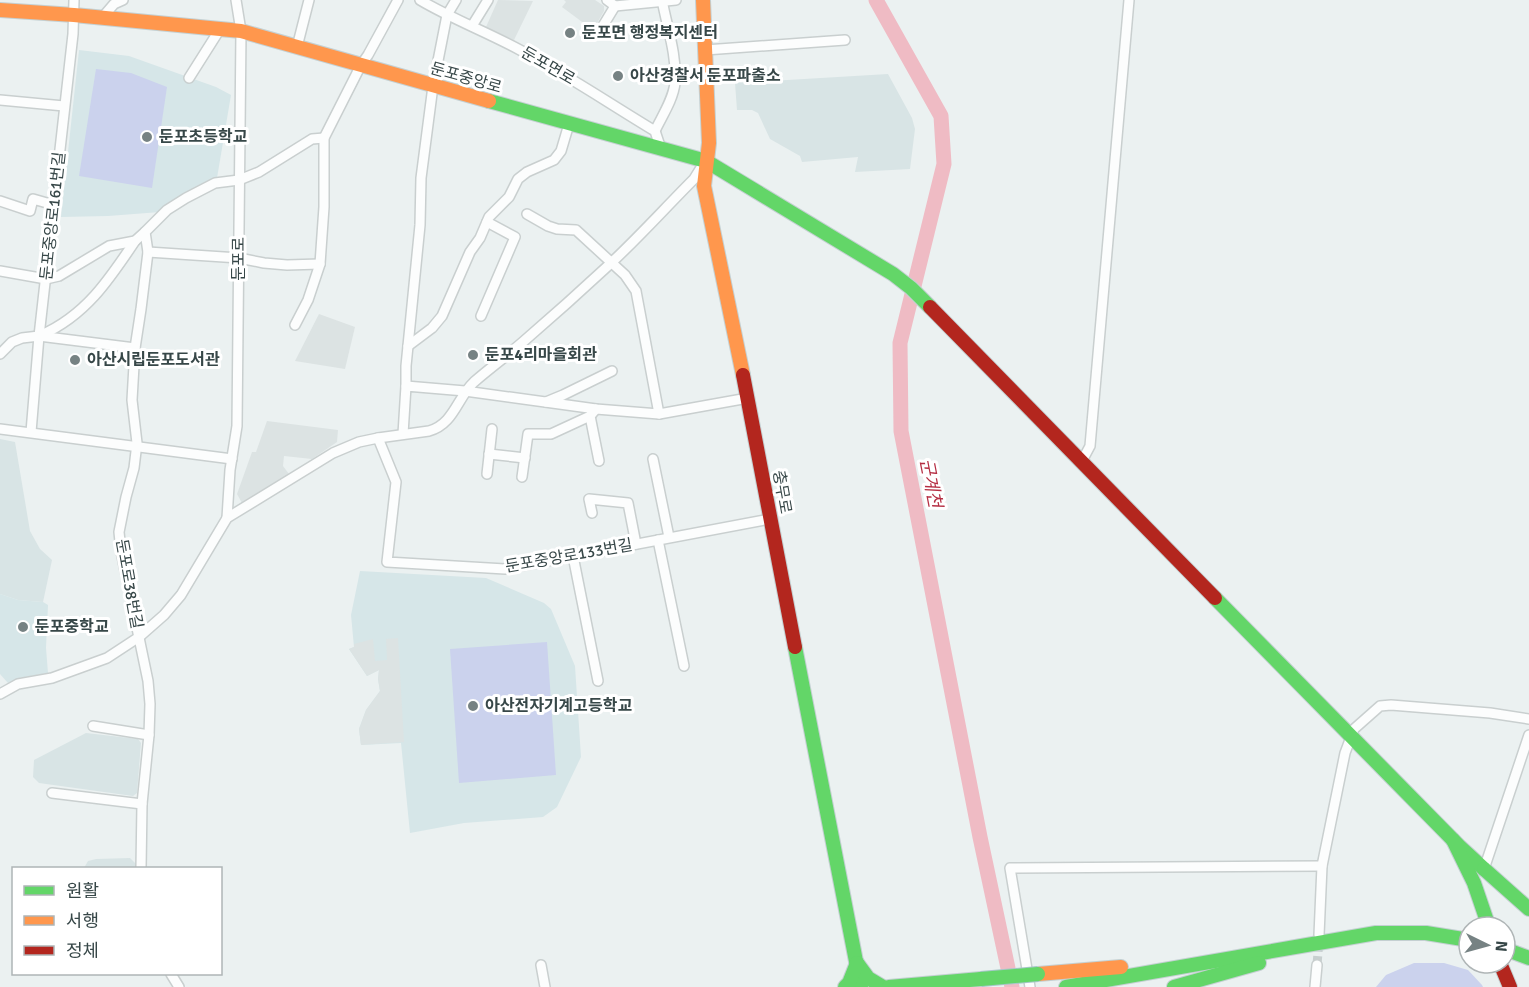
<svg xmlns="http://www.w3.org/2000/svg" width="1529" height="987" viewBox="0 0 1529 987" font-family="Signika,'Noto Sans KR',sans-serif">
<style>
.residential{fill:#d8e4e5}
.education{fill:#d6e6e8}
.green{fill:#cbd2ed}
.parking{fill:#dce3e3}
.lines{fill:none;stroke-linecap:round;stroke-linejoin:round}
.river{stroke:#efbbc4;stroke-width:15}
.street-tunnel{stroke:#c7cfcf;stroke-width:9;stroke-dasharray:9 4.5;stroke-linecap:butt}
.street-casing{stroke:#c9cfcf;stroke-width:12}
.fast-casing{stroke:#c4d0d2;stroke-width:16}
.slow-casing{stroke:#c4d0d2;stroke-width:16}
.jam-casing{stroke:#c4d0d2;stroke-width:16}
.street{stroke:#fcfdfd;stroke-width:9}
.fast{stroke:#63d668;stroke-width:14}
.slow{stroke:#ff974d;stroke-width:14}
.jam{stroke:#b3261e;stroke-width:14}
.fast-bridge-casing{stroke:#a6c7c9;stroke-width:16;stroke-linecap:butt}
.fast-bridge{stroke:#63d668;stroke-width:14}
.poi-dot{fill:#768283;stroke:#fff;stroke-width:2}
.labels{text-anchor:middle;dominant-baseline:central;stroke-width:6;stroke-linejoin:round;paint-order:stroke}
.poi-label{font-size:16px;font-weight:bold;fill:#374748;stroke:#fff;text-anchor:start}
.street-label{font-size:16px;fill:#374748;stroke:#fff}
.water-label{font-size:18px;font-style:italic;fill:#b52e43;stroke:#fff}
</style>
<rect width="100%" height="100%" fill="#ebf1f1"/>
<g class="residential">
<polygon points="888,74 912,118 915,129 910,169 855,172 858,157 802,162 800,156 770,139 758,113 752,110 737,110 735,83"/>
<polygon points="0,439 15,442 30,531 40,549 52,560 43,602 18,600 0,594"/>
<polygon points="86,733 138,739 141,743 137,793 133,796 39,783 33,777 34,760"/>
<polygon points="130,858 137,865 137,868 84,868 88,861 96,859"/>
</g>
<g class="education">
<polygon points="79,50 129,56 216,87 231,95 217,178 160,212 108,216 61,217"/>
<polygon points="360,571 486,578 544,603 551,609 575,666 581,757 557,807 543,817 464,823 410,833 401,743 361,745 359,729 366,710 380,691 378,679 379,670 367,676 349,649 354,647 351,615"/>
<polygon points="0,594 18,600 43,602 48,605 46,648 48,673 19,678 8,683 0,674"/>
</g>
<g class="green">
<polygon points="96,69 131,73 167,87 152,188 79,176"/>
<polygon points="547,642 556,775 459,783 450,649"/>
<polygon points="1414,963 1444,963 1468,970 1482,985 1483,987 1376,987 1386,975"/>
</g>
<g class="parking">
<polygon points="498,0 533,1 514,40 486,27"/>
<polygon points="564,0 595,0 604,6 604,11 593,30 562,7 566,2"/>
<polygon points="319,314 355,327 345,369 295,361"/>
<polygon points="267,421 338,430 337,442 312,459 284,456 283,466 289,474 243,505 237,494 252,452 256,452"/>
<polygon points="398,638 404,742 361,745 359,729 366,710 380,691 378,679 379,670 367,676 349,649 354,647 354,644 373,639 375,661 387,660 386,639"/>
</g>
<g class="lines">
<polyline class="river" points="876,0 941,116 944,164 900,343 901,431 980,837 1012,987"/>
<polyline class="street-tunnel" points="1317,965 1319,940"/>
<g class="street-casing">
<g id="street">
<path d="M420,0C452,19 487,32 520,50C566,74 610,104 655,131L661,149"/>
<polyline points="615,6 676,0"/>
<polyline points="102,18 114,4 123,0"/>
<polyline points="472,26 488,0"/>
<polyline points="598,34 615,6 607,0"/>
<polyline points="297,47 309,0"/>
<polyline points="705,50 845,40"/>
<polyline points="189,78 220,29"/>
<polyline points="0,100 64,106"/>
<path d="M655,131C662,116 673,100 675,83C677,55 667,27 662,0"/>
<polyline points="0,201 30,211 33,199 54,205"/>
<polyline points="527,214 548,226 557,229 576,230 625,275 636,291 659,414"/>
<polyline points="148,252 239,258 264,263 287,265 320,264"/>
<polyline points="0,271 46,279 59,276 109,246 135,241 145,232"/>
<polyline points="481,316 515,237 487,222"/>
<polyline points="295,325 308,300 320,264 324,207 324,138 361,65 368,55 398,0"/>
<path d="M41,335C85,316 109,280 135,241"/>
<polyline points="408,346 432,328 442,316 470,252 480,238 489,217 509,197 518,179 527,172 554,160 561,151 569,124"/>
<polyline points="0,354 12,342 22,338 39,336 135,348"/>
<polyline points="406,386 406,366 420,225 421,178 433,86 447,15 456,0"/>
<polyline points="546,402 563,395 612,371"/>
<polyline points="590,416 599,461"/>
<polyline points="0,429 232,459"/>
<polyline points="31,432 39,336 73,34 74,0"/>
<polyline points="403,434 406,386 465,391 596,409 659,414 748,398"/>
<polyline points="378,438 396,482 387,562 505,569 770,519"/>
<polyline points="489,454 525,458"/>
<polyline points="653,459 669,537"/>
<polyline points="1082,461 1090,446 1129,0"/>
<polyline points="487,474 492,429"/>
<polyline points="522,477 528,434 551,434 590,416 596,409"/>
<polyline points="592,513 589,499 628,503 636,544"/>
<polyline points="227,518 230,470 237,426 241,31 236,0"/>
<polyline points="658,540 684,666"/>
<polyline points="573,556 598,681"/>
<path d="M0,694L18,684L52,678L107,658L139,637L164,615L181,595L227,518L333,453L359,442L378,438L429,431C454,424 457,398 474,382C490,368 508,355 524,341C553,316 582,290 610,264C639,237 666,207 694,179L704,163"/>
<polyline points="93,726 149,735"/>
<polyline points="52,793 142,804"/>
<polyline points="141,868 142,804 149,735 150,704 148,681 121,551 119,532 126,497 134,468 137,443 132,400 135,348 141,309 148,252 145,232 167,210 186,198 215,183 239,180 259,172 312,139 324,138"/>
<polyline points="1484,869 1529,735"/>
<polyline points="1319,935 1322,866 1345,753 1354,729 1380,706 1391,705 1490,713 1529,719"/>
<polyline points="541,965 545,987"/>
<polyline points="171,974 179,987"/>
<polyline points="1030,987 1010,868 1322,866"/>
<polyline points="1315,987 1317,965"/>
</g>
</g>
<g class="fast-casing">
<g id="fast">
<polyline points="489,101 706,161 893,274 911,288 930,307"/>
<polyline points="1215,598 1460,847 1484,869"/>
<polyline points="795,647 861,987"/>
<polyline points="1453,840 1474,883 1489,927"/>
<polyline points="1484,869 1529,909"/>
<polyline points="1505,949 1529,958"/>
<polyline points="857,963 868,978 883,987"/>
<polyline points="845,987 849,983 857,963"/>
<polyline points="889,987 981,979"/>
<polyline points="1066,987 1376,933 1426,933 1469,940"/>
<polyline points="1174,987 1259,963"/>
</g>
</g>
<g class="slow-casing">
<g id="slow">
<polyline points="703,0 709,143 704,186 743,375"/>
<polyline points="0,10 74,15 241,31 489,101"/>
<polyline points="1038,974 1121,967"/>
</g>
</g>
<g class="jam-casing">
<g id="jam">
<polyline points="930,307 1215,598"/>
<polyline points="743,375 795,647"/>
<polyline points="1500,963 1510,987"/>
</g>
</g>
<use href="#street" class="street"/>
<use href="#fast" class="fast"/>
<use href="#slow" class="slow"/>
<use href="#jam" class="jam"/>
<g class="fast-bridge-casing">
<polyline id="fast-bridge" points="981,979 1038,974"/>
</g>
<use href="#fast-bridge" class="fast-bridge"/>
</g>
<g class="poi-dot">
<circle cx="570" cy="33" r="6"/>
<circle cx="618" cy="76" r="6"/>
<circle cx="147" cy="137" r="6"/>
<circle cx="473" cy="355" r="6"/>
<circle cx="75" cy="360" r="6"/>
<circle cx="23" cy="627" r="6"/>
<circle cx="473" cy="706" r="6"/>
</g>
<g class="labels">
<g class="poi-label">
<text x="582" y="33">둔포면 행정복지센터</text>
<text x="630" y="76">아산경찰서 둔포파출소</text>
<text x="159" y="137">둔포초등학교</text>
<text x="485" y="355">둔포4리마을회관</text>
<text x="87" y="360">아산시립둔포도서관</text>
<text x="35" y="627">둔포중학교</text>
<text x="485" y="706">아산전자기계고등학교</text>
</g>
<g class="street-label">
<text transform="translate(548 66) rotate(30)">둔포면로</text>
<text transform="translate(466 78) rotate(16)">둔포중앙로</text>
<text transform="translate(53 216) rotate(-84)">둔포중앙로161번길</text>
<text transform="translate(239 259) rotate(-90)">둔포로</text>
<text transform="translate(782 492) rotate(80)">충무로</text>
<text transform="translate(569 556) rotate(-10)">둔포중앙로133번길</text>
<text transform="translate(129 584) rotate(80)">둔포로38번길</text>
</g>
<g class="water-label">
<text transform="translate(931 483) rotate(79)">군계천</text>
</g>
</g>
<rect x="12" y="867" width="210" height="108" fill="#ffffff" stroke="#afb5b6" stroke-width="1.5"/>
<rect x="24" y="886" width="30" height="9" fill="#63d668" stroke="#afb5b6" stroke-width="1.5"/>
<text x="66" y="897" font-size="18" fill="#374748">원활</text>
<rect x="24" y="916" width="30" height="9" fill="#ff974d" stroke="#afb5b6" stroke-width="1.5"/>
<text x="66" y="927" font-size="18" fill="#374748">서행</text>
<rect x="24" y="946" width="30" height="9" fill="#b3261e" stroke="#afb5b6" stroke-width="1.5"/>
<text x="66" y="957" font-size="18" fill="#374748">정체</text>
<g transform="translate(1487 945) rotate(95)"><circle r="28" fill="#ffffff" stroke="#afb5b6" stroke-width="1.5"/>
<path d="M0-4.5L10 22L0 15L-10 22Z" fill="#768283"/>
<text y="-9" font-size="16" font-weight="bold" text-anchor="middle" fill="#374748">N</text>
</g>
</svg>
